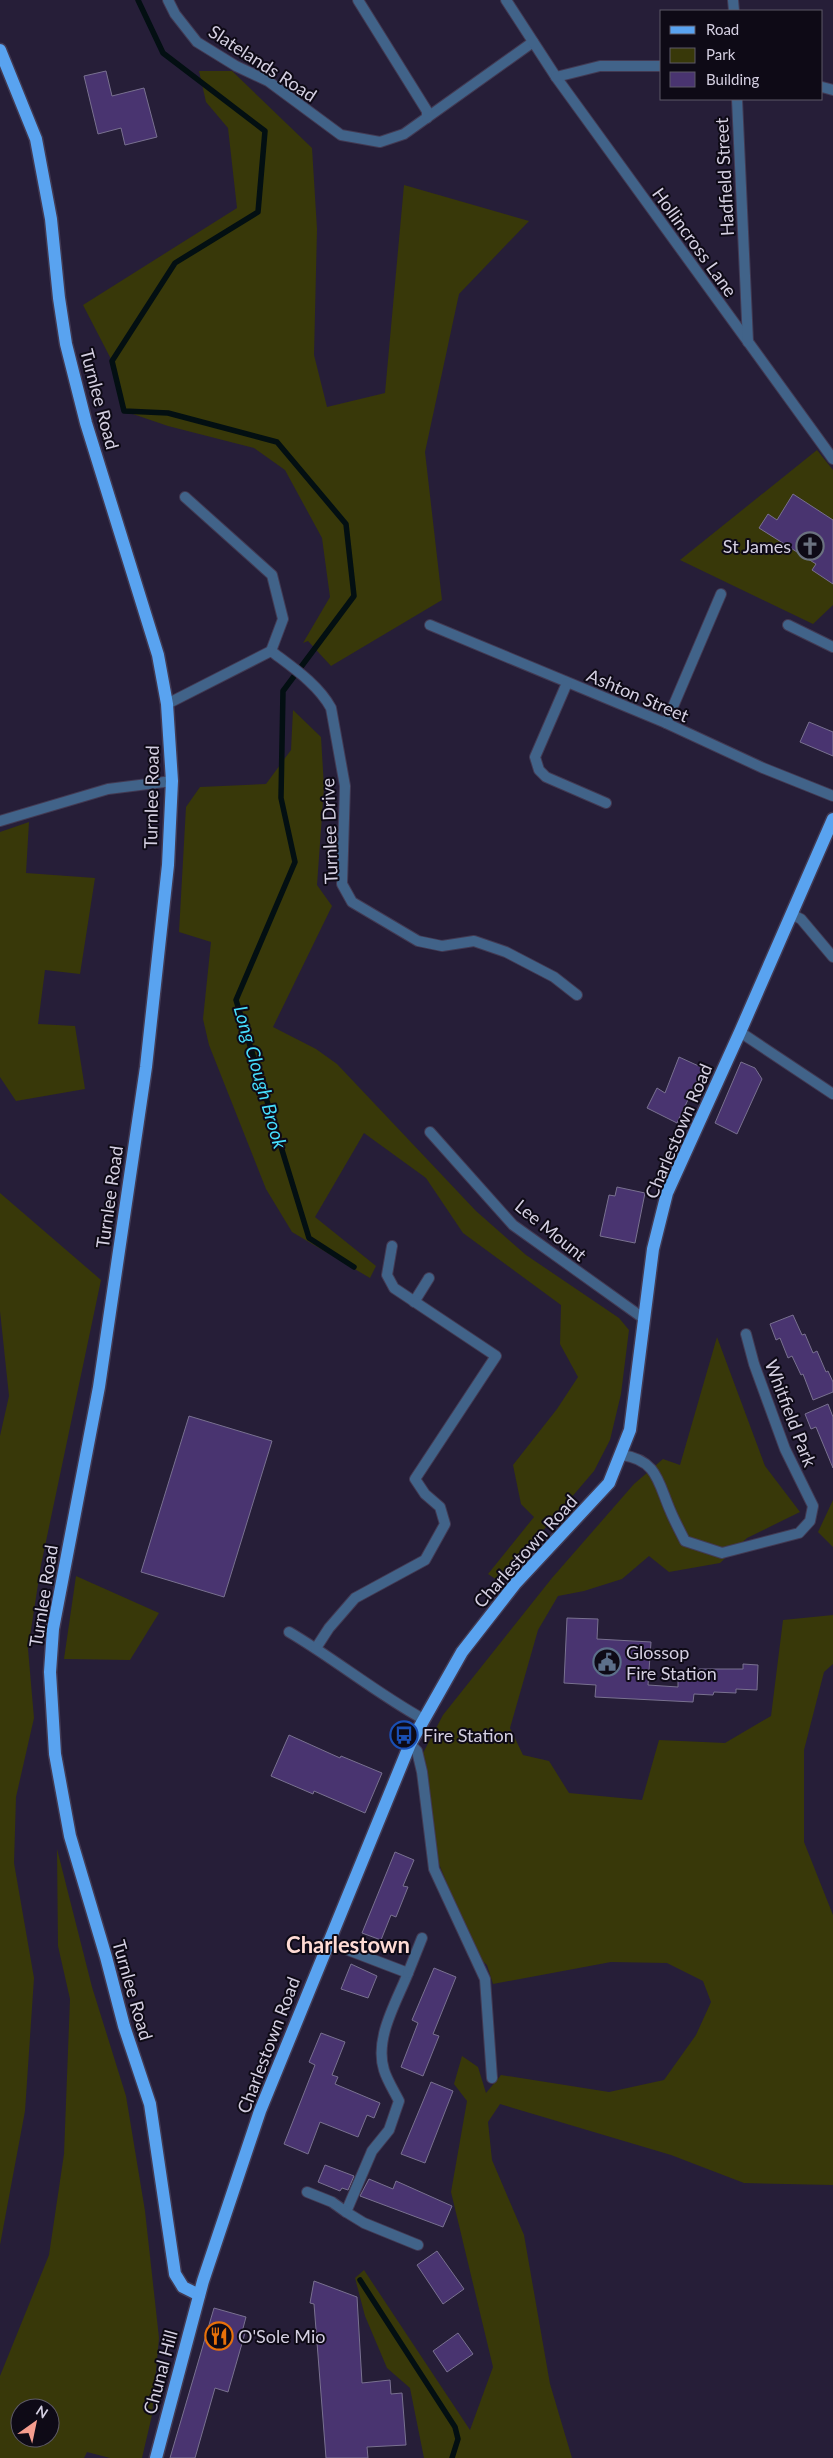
<svg xmlns="http://www.w3.org/2000/svg" width="833" height="2458" viewBox="0 0 833 2458" font-family="Lato,sans-serif">
<style>
.green{fill:#383809;fill-rule:evenodd}
.lines{fill:none;stroke-linecap:round;stroke-linejoin:round}
.stream{stroke:#030f12;stroke-width:5.5}
.building{fill:#493470;stroke:#797190}
.minor-casing{stroke:#423a53;stroke-width:12}
.primary-casing{stroke:#423a53;stroke-width:15}
.minor{stroke:#416389;stroke-width:10}
.primary{stroke:#59a3f0;stroke-width:12}
.labels{text-anchor:middle;dominant-baseline:central;stroke-width:4;stroke-linejoin:round;paint-order:stroke}
.street-label{font-size:18px;fill:#d4cfe1;stroke:#0e0a16}
.poi-label{font-size:18px;fill:#d4cfe1;stroke:#0e0a16;text-anchor:start}
.water-label{font-size:19px;font-style:italic;fill:#46defd;stroke:#0e0a16}
.district-label{font-size:22px;font-weight:bold;fill:#fedbd4;stroke:#0e0a16}
</style>
<rect width="100%" height="100%" fill="#261e38"/>
<g class="green">
<polygon points="199,71 232,71 312,148 317,229 314,355 327,407 385,393 404,185 529,221 459,294 425,452 442,600 331,666 308,641 303,643 330,597 322,538 285,470 254,448 168,426 124,411 112,361 83,305 237,208 228,128 206,102"/>
<polygon points="817,450 833,470 833,605 813,624 680,560"/>
<polygon points="293,710 321,737 324,787 317,885 332,906 273,1027 316,1049 337,1064 476,1211 526,1255 619,1318 629,1330 621,1394 610,1440 594,1471 517,1561 497,1580 488,1574 534,1517 521,1504 513,1465 557,1409 578,1377 560,1344 561,1305 463,1233 426,1178 364,1133 315,1217 376,1266 370,1278 292,1232 266,1189 209,1045 203,1019 211,942 179,932 186,807 200,787 266,784 291,750"/>
<polygon points="29,822 26,873 95,878 80,974 45,970 38,1024 75,1026 85,1089 16,1101 0,1077 0,832"/>
<polygon points="0,1193 101,1280 41,1565 28,1649 34,1718 16,1797 14,1863 34,1978 25,2111 0,2245 0,1436 9,1396 0,1311"/>
<polygon points="717,1337 765,1466 800,1512 747,1538 720,1563 669,1572 649,1556 622,1579 584,1591 558,1596 538,1630 510,1728 523,1755 549,1761 569,1793 642,1800 659,1740 725,1743 771,1716 783,1620 833,1615 833,1664 824,1672 804,1750 804,1842 833,1915 833,2185 744,2183 671,2155 500,2104 488,2122 492,2160 524,2235 550,2384 572,2458 424,2458 410,2388 387,2368 365,2316 355,2278 364,2270 470,2430 493,2367 451,2192 467,2101 454,2084 462,2056 478,2067 486,2093 501,2075 609,2092 664,2080 696,2035 711,2002 703,1981 667,1963 611,1962 493,1984 487,1965 476,1955 437,1859 422,1755 443,1715 552,1578 634,1484 663,1459 680,1465"/>
<polygon points="833,1500 833,1547 818,1532"/>
<polygon points="76,1576 159,1613 130,1660 64,1659"/>
<path d="M57,1849L92,1987L126,2096L145,2211L159,2338L152,2415L142,2458H110L87,2452L84,2458H0V2376L49,2255L64,2154L70,1999L58,1946ZM20,2408H50V2438H20Z"/>
</g>
<g class="lines">
<g class="stream">
<polyline points="138,0 163,53 265,131 258,212 175,263 112,361 124,411 168,413 277,442 346,524 354,596 283,691 281,798 295,862 236,1000 309,1238 354,1267"/>
<polyline points="360,2280 455,2427 458,2439 452,2458"/>
</g>
</g>
<g class="building">
<polygon points="106,71 112,96 144,88 157,137 125,145 121,128 98,134 84,76"/>
<polygon points="793,494 833,520 833,584 812,570 816,564 759,528 768,514 777,520"/>
<polygon points="809,722 833,732 833,756 800,742"/>
<polygon points="679,1057 703,1068 677,1123 647,1108 657,1088 665,1093"/>
<polygon points="741,1062 755,1068 762,1079 737,1134 715,1123"/>
<polygon points="617,1187 645,1193 635,1243 600,1236 609,1195 615,1196"/>
<polygon points="793,1315 802,1335 805,1334 813,1353 817,1351 826,1372 828,1371 833,1382 833,1392 813,1400 803,1374 801,1375 792,1356 788,1358 780,1338 776,1340 770,1324"/>
<polygon points="828,1404 833,1417 833,1468 816,1427 811,1429 805,1414"/>
<polygon points="189,1416 272,1441 224,1597 141,1572"/>
<polygon points="567,1618 598,1619 597,1639 651,1642 648,1685 678,1687 678,1676 698,1678 699,1669 743,1669 743,1664 758,1665 757,1690 736,1689 736,1693 714,1692 713,1695 694,1694 693,1702 595,1697 596,1685 564,1683"/>
<polygon points="289,1735 340,1758 341,1756 382,1773 365,1813 314,1791 313,1794 271,1776"/>
<polygon points="395,1852 414,1860 403,1886 408,1887 396,1917 391,1915 381,1940 362,1933"/>
<polygon points="351,1964 377,1976 368,1998 341,1989"/>
<polygon points="434,1968 456,1977 433,2034 439,2036 423,2076 401,2067 418,2023 412,2020"/>
<polygon points="321,2033 345,2042 332,2075 338,2077 335,2084 380,2103 374,2118 367,2115 358,2137 320,2122 308,2154 284,2144 315,2065 309,2062"/>
<polygon points="431,2082 453,2091 425,2163 401,2154"/>
<polygon points="325,2165 354,2176 348,2190 342,2188 340,2191 318,2182"/>
<polygon points="369,2179 393,2189 396,2181 452,2206 443,2227 360,2196"/>
<polygon points="437,2251 464,2289 443,2304 417,2265"/>
<polygon points="314,2281 357,2297 362,2383 390,2380 391,2394 402,2393 406,2445 367,2447 368,2458 326,2458 314,2304 310,2303"/>
<polygon points="214,2308 246,2317 242,2332 245,2333 228,2392 215,2388 195,2458 170,2458"/>
<polygon points="458,2333 473,2354 447,2372 433,2351"/>
</g>
<g class="lines">
<g class="minor-casing">
<g id="minor">
<polyline points="168,0 175,14 197,42 236,66 268,81 341,135 380,142 404,134 533,42"/>
<polyline points="358,0 427,111 427,118"/>
<polyline points="506,0 556,77 833,459"/>
<polyline points="733,0 734,11"/>
<polyline points="556,77 600,66 662,66"/>
<polyline points="822,87 833,90"/>
<polyline points="737,99 748,342"/>
<polyline points="185,497 272,575 283,619 271,651"/>
<polyline points="430,625 666,723 763,768 833,796"/>
<polyline points="788,625 833,647"/>
<polyline points="567,683 535,757 539,770 546,777 606,803"/>
<path d="M167,704L271,651C292,667 318,684 331,708L345,786L342,884L352,902L418,941L442,946L474,941L506,952L554,977L577,995"/>
<polyline points="666,723 721,594"/>
<polyline points="0,821 108,789 172,781"/>
<polyline points="791,914 801,919 833,957"/>
<polyline points="740,1032 833,1094"/>
<polyline points="430,1132 513,1225 643,1318"/>
<polyline points="414,1302 429,1278"/>
<path d="M622,1455C657,1460 658,1482 670,1510C674,1520 680,1531 685,1541L722,1553L799,1533L810,1521L813,1506L785,1449L754,1364L746,1334"/>
<path d="M289,1632C335,1659 376,1693 423,1719"/>
<polyline points="316,1648 329,1628 355,1598 425,1560 445,1524 440,1507 425,1494 415,1479 496,1356 394,1288 387,1275 392,1246"/>
<polyline points="410,1744 417,1751 422,1772 434,1869 485,1979 492,2078"/>
<path d="M327,1942L408,1973C397,2001 374,2038 384,2070C387,2080 394,2091 399,2101L389,2130L372,2151L346,2212L364,2223L418,2245"/>
<polyline points="408,1973 422,1938"/>
<polyline points="307,2192 332,2202 346,2212"/>
</g>
</g>
<g class="primary-casing">
<g id="primary">
<polyline points="0,50 36,139 51,219 59,298 66,344 86,423 158,655 167,704 169,735 172,781 168,865 146,1067 99,1387 53,1629 50,1672 55,1754 70,1836 106,1957 124,2026 150,2104 175,2274 183,2287 199,2295"/>
<polyline points="156,2458 203,2281 260,2111 410,1744 462,1652 515,1584 609,1483 630,1430 653,1249 667,1193 740,1032 833,819"/>
</g>
</g>
<use href="#minor" class="minor"/>
<use href="#primary" class="primary"/>
</g>
<defs>
<g id="church-ring" transform="scale(1.4375)"><circle r="9.5" fill="#0e0a16" stroke="#6b7280" stroke-width="1.5"/><path d="M-1.2-6h2.4v3.5h3.3v2.4h-3.3V6h-2.4V-.1h-3.3v-2.4h3.3Z" fill="#6b7280"/></g>
<g id="civic-ring" transform="scale(1.4375)"><circle r="9.5" fill="#0e0a16" stroke="#5c6f8a" stroke-width="1.5"/><path d="M-.6-6.5H3V-4.5H.6V-3L4-1V1h2V6H-6V1h2V-1L-.6-3ZM-1.2 2.5V6h2.4V2.5Z" fill="#5c6f8a"/></g>
<g id="bus-ring" transform="scale(1.4375)"><circle r="9.5" fill="#0e0a16" stroke="#1a4fb4" stroke-width="1.5"/><path d="M-5-6H5V4H4V6H2V4H-2V6H-4V4H-5ZM-3.5-4V0h7V-4ZM-3.5 1.2v1.5H-2V1.2ZM2 1.2v1.5H3.5V1.2Z" fill="#1a4fb4"/></g>
<g id="restaurant-ring" transform="scale(1.4375)"><circle r="9.5" fill="#0e0a16" stroke="#e8710a" stroke-width="1.5"/><path d="M-5-6h1v4h1v-4h1v4h1v-4h1v5L-1.5 .5V6h-2V.5L-5-1ZM5-6V6H3V1.5H1.5Q1.5-4 5-6Z" fill="#e8710a"/></g>
</defs>
<g fill-rule="evenodd">
<use href="#church-ring" x="810" y="546"/>
<use href="#civic-ring" x="607" y="1662"/>
<use href="#bus-ring" x="404" y="1735"/>
<use href="#restaurant-ring" x="219" y="2336"/>
</g>
<g class="labels">
<g class="street-label">
<text transform="translate(263 63) rotate(33)">Slatelands Road</text>
<text transform="translate(724 177) rotate(-93)">Hadfield Street</text>
<text transform="translate(695 242) rotate(54)">Hollincross Lane</text>
<text transform="translate(100 399) rotate(75)">Turnlee Road</text>
<text transform="translate(638 695) rotate(23)">Ashton Street</text>
<text transform="translate(151 797) rotate(-89)">Turnlee Road</text>
<text transform="translate(329 831) rotate(-92)">Turnlee Drive</text>
<text transform="translate(678 1131) rotate(-67)">Charlestown Road</text>
<text transform="translate(109 1197) rotate(-82)">Turnlee Road</text>
<text transform="translate(551 1230) rotate(39)">Lee Mount</text>
<text transform="translate(791 1413) rotate(69)">Whitfield Park</text>
<text transform="translate(525 1551) rotate(-48)">Charlestown Road</text>
<text transform="translate(43 1596) rotate(-81)">Turnlee Road</text>
<text transform="translate(133 1990) rotate(74)">Turnlee Road</text>
<text transform="translate(268 2045) rotate(-69)">Charlestown Road</text>
<text transform="translate(160 2372) rotate(-75)">Chunal Hill</text>
</g>
<g class="poi-label">
<text x="791" y="546" text-anchor="end">St James</text>
<text x="626" y="1652">Glossop<tspan x="626" dy="21">Fire Station</tspan></text>
<text x="423" y="1735">Fire Station</text>
<text x="238" y="2336">O'Sole Mio</text>
</g>
<g class="water-label">
<text transform="translate(261 1077) rotate(74)">Long Clough Brook</text>
</g>
<g class="district-label">
<text x="348" y="1944">Charlestown</text>
</g>
</g>
<rect x="660" y="10" width="162" height="90" fill="#0e0a16" stroke="#5d5967"/>
<rect x="670" y="26" width="25" height="8" fill="#59a3f0" stroke="#5d5967"/>
<text x="706" y="35" font-size="15" fill="#d4cfe1">Road</text>
<rect x="670" y="48" width="25" height="15" fill="#383809" stroke="#5d5967"/>
<text x="706" y="60" font-size="15" fill="#d4cfe1">Park</text>
<rect x="670" y="72" width="25" height="15" fill="#493470" stroke="#5d5967"/>
<text x="706" y="85" font-size="15" fill="#d4cfe1">Building</text>
<g transform="translate(35 2423) rotate(33)"><circle r="24" fill="#0e0a16" stroke="#5d5967"/>
<path d="M0-4L9 19L0 12L-9 19Z" fill="#f59d8e"/>
<text y="-8" font-size="14" font-weight="bold" text-anchor="middle" fill="#d4cfe1">N</text>
</g>
</svg>
